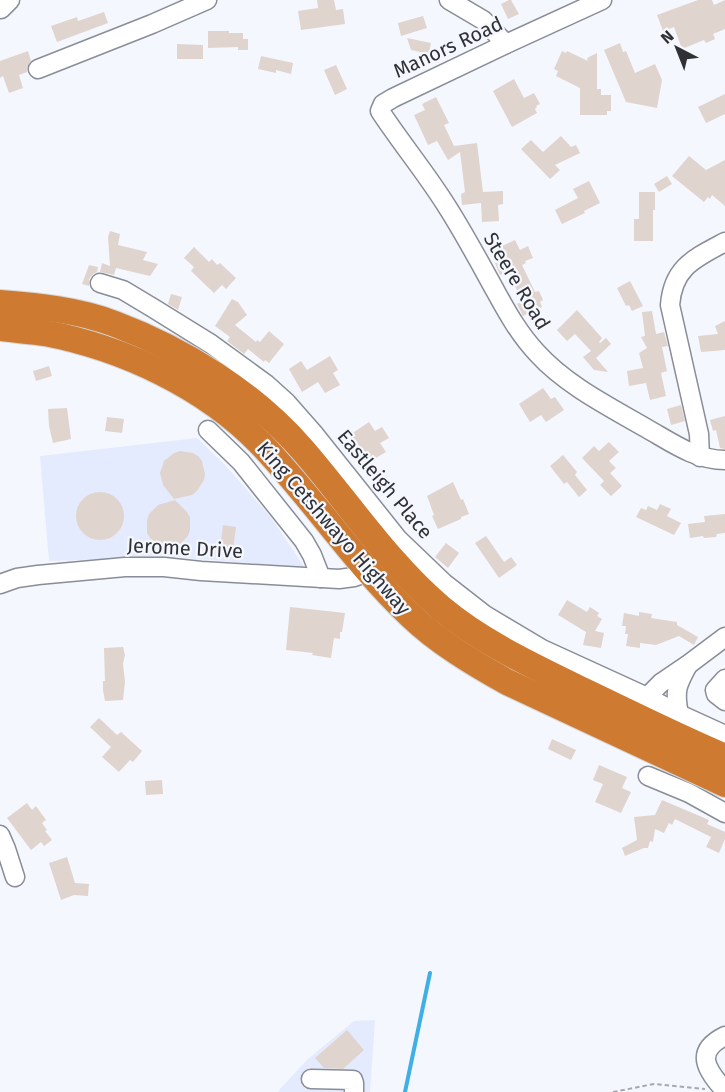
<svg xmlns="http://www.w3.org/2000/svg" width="725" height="1092" viewBox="0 0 725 1092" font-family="'Fira Sans',sans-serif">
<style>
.built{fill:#e5ebfe}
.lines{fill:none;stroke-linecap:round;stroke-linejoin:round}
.stream{stroke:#3fafe5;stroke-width:4}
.building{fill:#e0d4ce}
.minor-casing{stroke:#898d97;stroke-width:21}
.highway-casing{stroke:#d5d6d7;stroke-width:28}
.path{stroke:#a6a8ae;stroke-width:2;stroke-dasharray:4.5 3;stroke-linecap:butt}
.minor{stroke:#fff;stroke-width:18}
.highway{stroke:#ce7b31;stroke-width:26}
.labels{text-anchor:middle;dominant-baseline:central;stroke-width:4.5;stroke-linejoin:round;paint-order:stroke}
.street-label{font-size:20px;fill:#2f3135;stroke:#f5f7fe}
</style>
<rect width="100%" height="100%" fill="#f5f7fe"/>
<g class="built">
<polygon points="197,438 225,465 270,516 305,568 176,557 49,561 40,456"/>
<polygon points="375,1020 370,1092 278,1092 280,1089 308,1059 354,1021"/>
</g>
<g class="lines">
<polyline class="stream" points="405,1092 430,973"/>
</g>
<g class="building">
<polygon points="317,0 334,0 336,10 343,9 345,24 301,30 298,11 318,8"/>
<polygon points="509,0 511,0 519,14 508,19 501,4"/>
<polygon points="698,0 712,0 714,5 725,0 725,29 713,34 715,39 706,43 704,40 682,49 674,27 663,31 657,15"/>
<polygon points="104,12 108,23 57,42 51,26 77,17 78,21"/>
<polygon points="423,16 427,28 401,36 398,23"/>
<polygon points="208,31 229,31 229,33 243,33 243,39 248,39 248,50 238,50 238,47 208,48"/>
<polygon points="407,38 431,43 429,54 411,50"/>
<polygon points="620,43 623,52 626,51 635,73 655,64 662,80 657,108 626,102 604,50"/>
<polygon points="177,44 203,45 203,59 177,59"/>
<polygon points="28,51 31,61 27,67 27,72 19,75 23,88 9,93 3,76 0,78 0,61"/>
<polygon points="562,51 566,53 567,51 588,61 587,58 597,53 597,89 601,89 601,95 611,95 611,111 607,111 607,115 580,115 580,88 556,76 558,71 554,69"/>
<polygon points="261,56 293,63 291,74 276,70 276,73 258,69"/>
<polygon points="336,65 347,89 335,95 324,70"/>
<polygon points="514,79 524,98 534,93 540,104 536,106 537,107 535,109 537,113 512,127 493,91"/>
<polygon points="725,94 725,114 706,123 698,107"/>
<polygon points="436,97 449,123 444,125 454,146 477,143 483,192 503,191 503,204 498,205 499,221 482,222 481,203 462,205 461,194 465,192 460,152 448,160 437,141 428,145 414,115 425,110 422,104"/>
<polygon points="561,136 571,147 576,145 580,153 555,165 560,170 550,179 521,149 531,140 543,152"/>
<polygon points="689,156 706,170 725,160 725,206 712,195 710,199 708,197 704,202 672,176"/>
<polygon points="667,176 672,184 659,192 654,184"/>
<polygon points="589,181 600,203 584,211 585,213 562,224 555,210 578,198 573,189"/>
<polygon points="639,192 655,192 655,210 653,210 653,241 634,241 634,219 639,219"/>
<polygon points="110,231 120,234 118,245 147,252 143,260 158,264 150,276 116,268 114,275 100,272 102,263 110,266 108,237"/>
<polygon points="515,240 520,250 528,246 533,258 525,261 526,263 522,265 535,292 539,291 543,300 540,302 542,307 523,316 517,304 522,301 508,271 500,275 495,263 507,257 502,246"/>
<polygon points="194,247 209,262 212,259 217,265 220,263 236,278 226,289 222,285 214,293 191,271 194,267 184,258"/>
<polygon points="89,265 98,267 97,272 93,274 89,279 89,286 82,284"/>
<polygon points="630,281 643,306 632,311 629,305 626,306 617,288"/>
<polygon points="171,294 182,297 178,310 168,304"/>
<polygon points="232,299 238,302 247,315 235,325 256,342 257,340 260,342 269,331 284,344 269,363 265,360 264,362 248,349 244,354 227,341 230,337 215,326"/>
<polygon points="577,310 602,338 599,342 600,343 606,338 611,344 596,358 608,372 594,370 583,357 591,351 575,334 567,341 557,330"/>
<polygon points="652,311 656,334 664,332 668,346 662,347 667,371 661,373 666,396 650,400 646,383 629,386 627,371 643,368 639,353 647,348 641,337 645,336 642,312"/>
<polygon points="725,321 725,350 701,352 698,336 718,334 715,326"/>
<polygon points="330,356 338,370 333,373 340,385 325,393 318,382 302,392 289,369 301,361 307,370"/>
<polygon points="49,366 52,376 36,381 33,371"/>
<polygon points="543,388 551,399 555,397 564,410 546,422 541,415 530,422 519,404"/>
<polygon points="681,405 685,421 671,425 667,409"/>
<polygon points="67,408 71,439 53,443 49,426 48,409"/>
<polygon points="725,416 725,449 720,448 716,430 713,431 710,420"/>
<polygon points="107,417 124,419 122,433 105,431"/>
<polygon points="369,422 375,431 382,427 389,438 380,443 386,452 369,462 351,434"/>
<polygon points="609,442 619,452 609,461 616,468 610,473 622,486 611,496 600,485 604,481 582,458 594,446 599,451"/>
<polygon points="180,451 193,453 198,456 202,461 205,474 204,480 197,491 192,495 174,499 163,485 160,473 164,461 174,453"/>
<polygon points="563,455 577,472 575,475 587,490 579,497 567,482 564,484 550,466"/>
<polygon points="453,482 461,500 463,499 469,514 461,517 461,519 438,529 432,516 434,515 427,496"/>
<circle cx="100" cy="516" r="24"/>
<polygon points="175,500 187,512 190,517 190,530 188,536 179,545 167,547 160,546 150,538 147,533 147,520 149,514 158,505"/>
<polygon points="660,504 671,509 667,516 681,523 674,535 636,517 641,508 646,510 648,506 657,510"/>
<polygon points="725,514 725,533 717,534 716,537 704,538 703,536 690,538 688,524 705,522 704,516"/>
<polygon points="223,525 236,527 233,550 220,549"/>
<polygon points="486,536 504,562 511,557 517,565 499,578 475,543"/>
<polygon points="446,543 459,553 448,568 435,557"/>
<polygon points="567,600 587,612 590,607 599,613 597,616 602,619 595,631 604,633 601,648 583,645 586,632 558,615"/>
<polygon points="290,607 345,613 342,632 340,632 340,639 334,638 331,658 312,655 313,653 286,650"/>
<polygon points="639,612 652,614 651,618 677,622 677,625 698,637 694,645 679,636 656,645 640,643 640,648 626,646 628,634 625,634 626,626 622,626 624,613 639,616"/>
<polygon points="123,647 125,655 123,664 125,682 123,700 105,701 103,690 103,681 105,681 104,648"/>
<polygon points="99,718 117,735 121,732 142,751 133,762 130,760 119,772 102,757 111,747 90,727"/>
<polygon points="552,739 576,750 571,760 548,749"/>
<polygon points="599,765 627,777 622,788 631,792 621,813 595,802 603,784 593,780"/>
<polygon points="162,780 163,794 146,795 145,781"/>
<polygon points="662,800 709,820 707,824 725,832 725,839 719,853 706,847 711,837 675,819 672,825 669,823 664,833 655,829 653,842 650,841 648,848 644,848 625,856 622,848 637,840 634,817 655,815"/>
<polygon points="27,803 32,810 36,806 46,820 42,823 47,830 45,831 52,840 44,846 41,842 31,850 7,818"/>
<polygon points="67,857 75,883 89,884 88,896 74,895 61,900 49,863"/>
<polygon points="347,1030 364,1050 343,1069 324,1068 315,1058"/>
</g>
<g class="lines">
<g class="minor-casing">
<g id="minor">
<polyline points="449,0 483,20 506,44"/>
<path d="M602,0L506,44L393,98L383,104L380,111C401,143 426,173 446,205C464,233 480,263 496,292C508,314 520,335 537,353C566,385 608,406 646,428C671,442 695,460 725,460"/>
<polyline points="1,9 10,0"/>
<polyline points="38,69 152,24 207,0"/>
<polyline points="100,283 123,290 153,308 211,344 266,384 286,402 315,435 398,539 444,583 485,615 542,649 647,697 679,714 725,735"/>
<polyline points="208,430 241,462 304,541 312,555 321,578"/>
<path d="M700,457L699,434L670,305C673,267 695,258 725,242"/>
<polyline points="0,584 17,578 38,575 125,567 164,567 201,571 339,579 354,577 368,572"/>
<polyline points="725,679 715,690 716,694 725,701"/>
<polyline points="647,697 661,683 689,664 725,637"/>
<path d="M679,714C674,691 677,685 688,665"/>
<polyline points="648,776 689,793 725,813"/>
<polyline points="0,835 6,849 15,877"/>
<path d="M725,1036C693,1052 707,1070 725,1091"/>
<polyline points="311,1079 353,1080 354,1083 354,1092"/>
</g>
</g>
<g class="highway-casing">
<g id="highway">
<path d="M0,303C38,306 79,310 115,324C184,350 253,393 302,449C348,502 387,562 441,608C484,644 536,667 586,692C632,714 678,737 725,757"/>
<path d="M0,328C15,330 30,331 45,333C123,348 205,386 261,444C313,498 355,563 410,615C438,642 473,663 507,682L725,784"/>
</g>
</g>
<polyline class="path" points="613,1092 654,1084 705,1089"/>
<use href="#minor" class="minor"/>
<use href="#highway" class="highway"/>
</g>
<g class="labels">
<g class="street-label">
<text transform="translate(448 47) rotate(-25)">Manors Road</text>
<text transform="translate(517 281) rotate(59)">Steere Road</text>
<text transform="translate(385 484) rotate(50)">Eastleigh Place</text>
<text transform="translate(334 528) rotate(49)">King Cetshwayo Highway</text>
<text transform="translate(185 548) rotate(3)">Jerome Drive</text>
</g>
</g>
<g transform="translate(677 48) rotate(318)" stroke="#f5f7fe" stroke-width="4.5" paint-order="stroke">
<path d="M0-4.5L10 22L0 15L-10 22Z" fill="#2f3135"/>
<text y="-9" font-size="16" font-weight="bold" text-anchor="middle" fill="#2f3135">N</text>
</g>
</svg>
